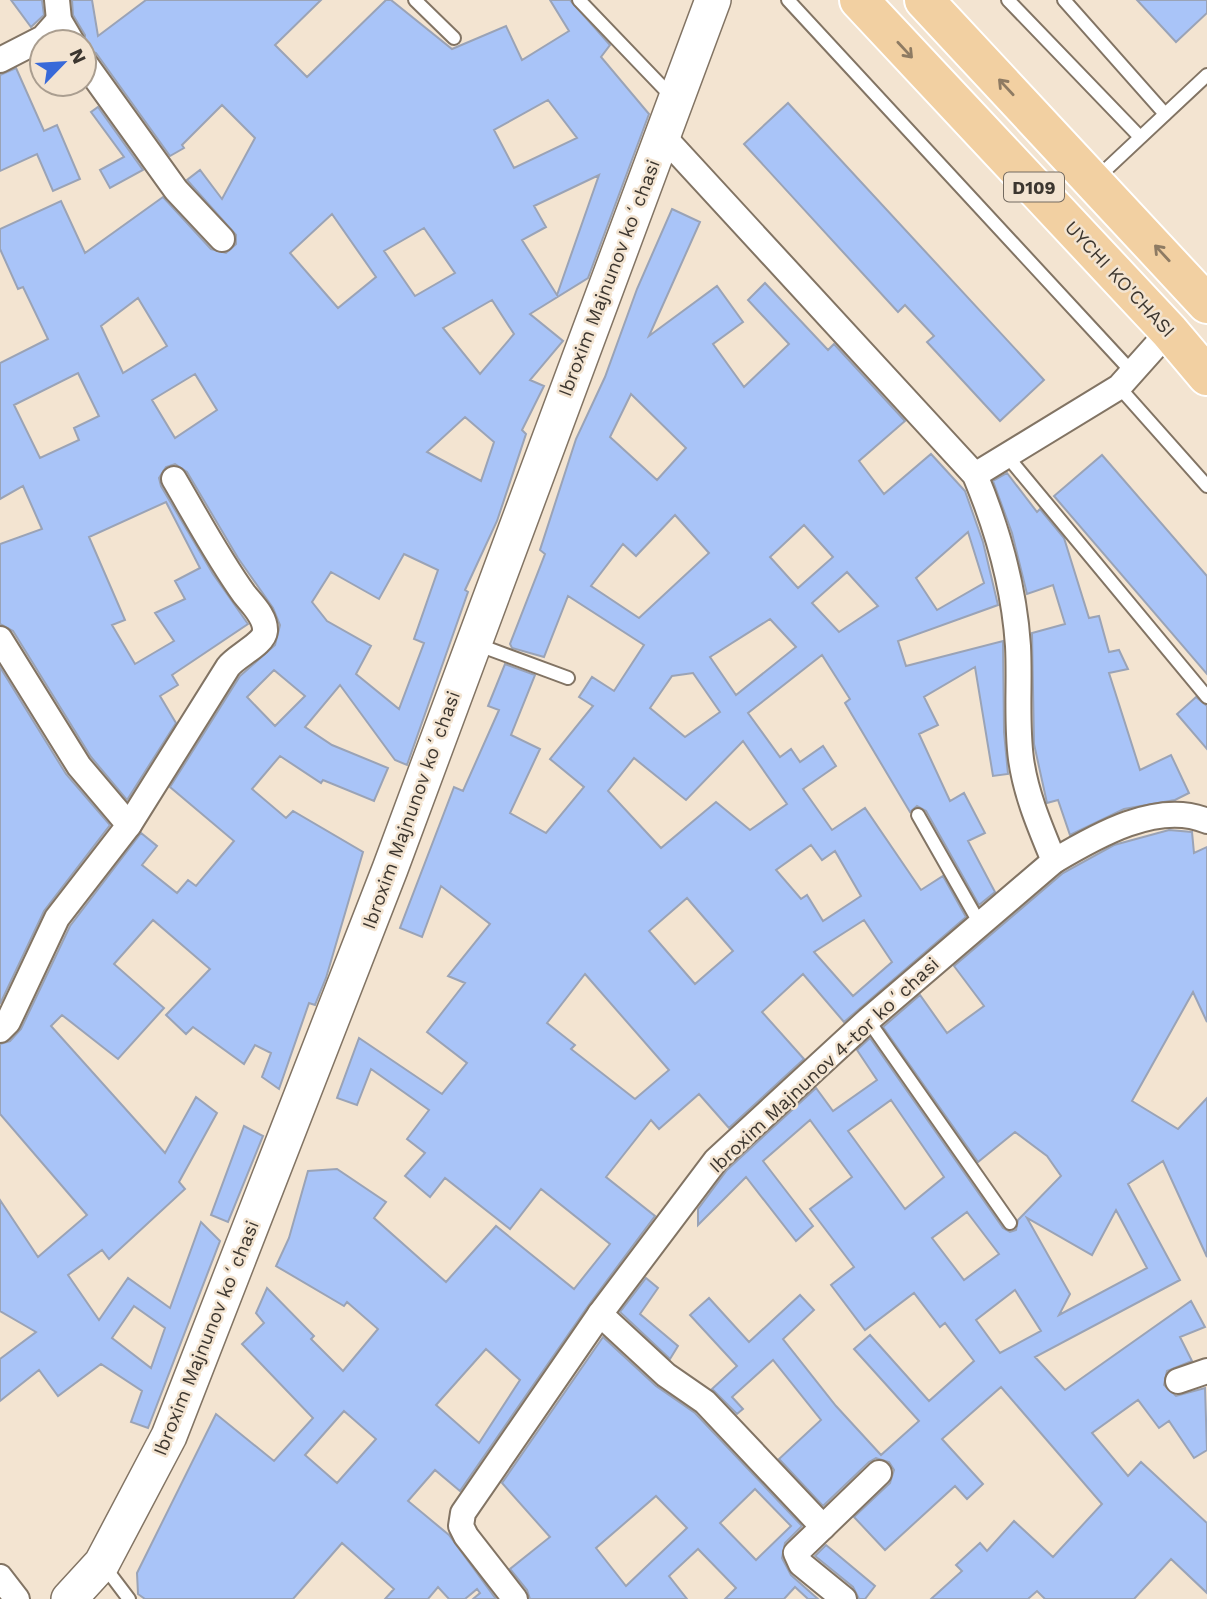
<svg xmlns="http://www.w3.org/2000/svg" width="1207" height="1599" viewBox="0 0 1207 1599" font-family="'Work Sans',sans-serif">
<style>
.building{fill:#a9c4f8;stroke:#9aa3b6;stroke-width:2;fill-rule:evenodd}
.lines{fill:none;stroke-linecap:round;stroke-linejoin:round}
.lane-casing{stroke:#827464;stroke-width:16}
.street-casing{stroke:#827464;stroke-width:28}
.secondary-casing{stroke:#827464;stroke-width:38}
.primary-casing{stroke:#fff;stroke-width:42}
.lane{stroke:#fff;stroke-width:12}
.street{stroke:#fff;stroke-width:24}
.secondary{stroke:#fff;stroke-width:35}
.primary{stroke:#f2d0a2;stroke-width:38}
.oneway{stroke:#8e7b63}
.labels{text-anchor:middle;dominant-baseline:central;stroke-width:5;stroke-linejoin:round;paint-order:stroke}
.shield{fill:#f3e4d1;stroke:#736a60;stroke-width:2}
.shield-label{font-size:18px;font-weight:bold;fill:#3c362f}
.street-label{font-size:19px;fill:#3c362f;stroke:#f3e4d1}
</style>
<rect width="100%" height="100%" fill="#f3e4d1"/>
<g class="building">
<polygon points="11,0 42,0 44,15 31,27"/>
<path d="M72,0H92L98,36L146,0H321L275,45L307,77L386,0H391L452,49L506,26L522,60L569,31L550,0H570L610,45L601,57L649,114L588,278L530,314L563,341L530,380L544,386L522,430L526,434L497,521L465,590L468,592L407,765L395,760L340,685L305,727L332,745L388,768L374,801L323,780L321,783L280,756L252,789L286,818L293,811L363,852L326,978L315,1005L309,1003L279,1089L262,1077L271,1053L255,1045L244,1064L193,1027L186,1034L166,1015L210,969L153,920L114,964L164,1008L118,1059L62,1015L51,1026L165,1153L196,1097L217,1113L179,1182L185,1189L109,1259L102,1250L68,1275L99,1320L128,1278L170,1308L201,1222L220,1241L148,1428L131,1422L142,1391L101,1364L58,1396L39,1370L0,1401V1359L36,1332L0,1311V1200L38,1257L87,1215L0,1114V1044L10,1041L21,1029L70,926L141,833L157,846L142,865L177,893L188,880L196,886L234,841L170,787L240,676L275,645L280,625L273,608L238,558L187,472L175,464L166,467L159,478L161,486L213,574L248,624L172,675L178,685L160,696L176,723L127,800L91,757L13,631L0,624V544L42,529L23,486L0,499V363L48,339L23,287L18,289L0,249V229L61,201L85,253L163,197L211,249L226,253L236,244V235L187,180L200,170L222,199L255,138L222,105L182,145L184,148L170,156L96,53L85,48V35L73,15ZM548,100L577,138L514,168L494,130ZM599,175L557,295L522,240L546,227L534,206ZM332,214L376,277L338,308L290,253ZM424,228L455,273L415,296L384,251ZM138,298L167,346L123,373L101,326ZM492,300L514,334L480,374L443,328ZM78,373L99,416L74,428L79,440L40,458L14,405ZM195,374L217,410L175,438L152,400ZM465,417L494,442L481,481L427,452ZM166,502L200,568L175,581L185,599L155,613L174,641L135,664L112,625L125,620L89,537ZM404,554L438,570L414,639L424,643L399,709L356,674L371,646L327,621L312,602L331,572L379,599ZM274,670L305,696L275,726L247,697ZM134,1306L165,1328L151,1368L112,1338Z"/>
<polygon points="1137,0 1207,0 1207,13 1176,42"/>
<polygon points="16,68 44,131 57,125 80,179 53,191 37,154 0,171 0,75"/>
<polygon points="788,103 1044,380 1000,421 927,342 934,336 905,305 898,312 744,144"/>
<polygon points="98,107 143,170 110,188 100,170 124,157 91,112"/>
<path d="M672,209L700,222L649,336L717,286L743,322L713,344L744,387L789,344L748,300L765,283L828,350L834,344L905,421L859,461L884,494L931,454L965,491L983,542L998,605L898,641L906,666L1003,641L1004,732L1008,774L993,776L975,667L924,697L938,725L919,734L950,801L964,793L985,833L968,841L995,892L979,905L926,811L917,806L910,812L845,703L850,699L822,655L748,713L780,757L791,749L800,762L823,746L836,766L803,789L832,830L865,808L921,890L943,876L966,917L844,1022L803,974L762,1012L804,1059L729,1128L699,1094L659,1129L651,1120L606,1177L655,1216L588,1306L460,1491L435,1470L408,1501L449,1535L496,1599H473L480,1593L477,1589L465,1599H449L438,1587L428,1599H385L394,1589L342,1543L293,1599H145L138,1594L137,1573L216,1414L274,1461L313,1418L242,1344L264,1323L256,1313L267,1288L314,1336L311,1339L343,1371L378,1329L347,1302L344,1306L276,1266L289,1238L308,1171L337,1169L386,1202L374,1218L446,1282L496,1226L574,1289L610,1244L541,1189L510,1229L445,1178L430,1197L405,1176L425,1153L407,1139L429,1110L371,1069L357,1105L337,1098L359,1038L442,1094L467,1063L427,1032L465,983L448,976L490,924L441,886L422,937L400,928L454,787L463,791L499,710L488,706L505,664L535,675L511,735L540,749L510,813L546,833L584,787L550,759L593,706L579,697L592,677L614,691L644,645L568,596L544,657L512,648L510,644L545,554L540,550L576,439L605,377L637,289ZM631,394L686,448L657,480L610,437ZM675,515L709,553L639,618L591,586L623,544L636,556ZM804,525L833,557L798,588L770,557ZM968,532L984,583L937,610L916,578ZM847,572L878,606L839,632L812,603ZM770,619L796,647L736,695L710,657ZM693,673L720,712L685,737L650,708L672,676ZM743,741L787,804L750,830L716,802L661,848L608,791L634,758L686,800ZM811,845L822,860L835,851L861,896L823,921L807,895L801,899L776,870ZM687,898L733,951L695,984L649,931ZM864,920L892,962L853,996L814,952ZM585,974L669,1070L635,1099L571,1049L575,1045L547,1023ZM486,1349L520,1380L479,1443L436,1405ZM344,1411L376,1439L337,1483L305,1455Z"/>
<polygon points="1102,455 1207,576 1207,674 1054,496"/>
<polygon points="1007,473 1037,512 1040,509 1064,538 1089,618 1099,616 1109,652 1119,650 1128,669 1109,673 1140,770 1171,755 1189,793 1175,800 1124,809 1070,835 1058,800 1047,803 1034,744 1032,633 1065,624 1053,585 1027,594 1012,533 993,481"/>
<polygon points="0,667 66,774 110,825 44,911 0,1004"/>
<polygon points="1196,697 1207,706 1207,749 1177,714"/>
<path d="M1169,830L1192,832L1194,853L1207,847V1022L1193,992L1132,1101L1178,1129L1207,1098V1257L1163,1161L1128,1184L1180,1280L1035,1357L1065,1390L1191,1301L1205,1327L1180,1337L1192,1361L1167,1371L1164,1385L1176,1396L1205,1388L1207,1450L1194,1458L1169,1421L1159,1428L1138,1400L1092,1433L1128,1476L1141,1462L1207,1523V1593L1171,1559L1134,1599H1045L1037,1591L1028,1599H931L962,1571L956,1565L980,1543L987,1551L1014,1521L1053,1557L1102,1504L1001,1387L942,1439L983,1484L967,1499L955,1486L885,1550L854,1517L890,1483L894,1470L889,1462L876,1458L869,1462L823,1506L779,1459L821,1420L773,1360L732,1397L743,1409L737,1414L712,1389L737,1366L690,1315L709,1298L749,1342L800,1295L814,1310L783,1339L836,1406L881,1455L919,1421L854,1349L870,1335L929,1401L974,1361L945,1323L940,1327L914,1293L865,1330L831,1285L854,1267L810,1209L852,1177L810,1120L763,1161L813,1226L796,1241L746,1177L698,1225V1209L727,1170L816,1088L833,1111L877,1080L857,1050L870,1038L1003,1228L1010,1232L1016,1230L1018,1220L1061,1176L1047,1156L1015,1132L978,1162L883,1027L920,995L947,1033L984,1006L954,966L1063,873L1114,845ZM891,1100L944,1177L905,1209L848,1131ZM1116,1210L1147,1268L1059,1315L1070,1294L1027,1218L1092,1255ZM967,1212L999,1254L964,1280L932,1238ZM1015,1290L1041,1331L1000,1353L976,1320Z"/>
<polygon points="244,1126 263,1136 228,1222 211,1215"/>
<polygon points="646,1278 658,1288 640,1314 678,1346 670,1359 620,1312"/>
<path d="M603,1337L656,1386L695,1413L802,1526L785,1543L782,1558L791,1575L818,1599H808L795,1587L784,1599H725L736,1588L698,1549L669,1576L687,1599H530L527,1590L510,1569L550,1537L502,1483ZM755,1489L791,1526L756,1560L720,1523ZM656,1496L687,1528L626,1586L596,1548Z"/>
<polygon points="826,1545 875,1586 865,1599 859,1599 853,1587 815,1556"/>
</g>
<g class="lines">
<g class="lane-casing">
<g id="lane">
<polyline points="415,0 454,38"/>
<polyline points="579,0 673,98"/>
<polyline points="788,0 1132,372"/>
<polyline points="1008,0 1140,137"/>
<polyline points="1064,0 1165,114"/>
<polyline points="1097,178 1207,75"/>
<polyline points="1119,387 1207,486"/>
<polyline points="1007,456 1207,697"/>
<polyline points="476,644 568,678"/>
<polyline points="918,815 980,924"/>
<polyline points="868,1020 1010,1223"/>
<polyline points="104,1566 129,1599"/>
</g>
</g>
<g class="street-casing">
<g id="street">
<polyline points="57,0 59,20 72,42"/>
<polyline points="0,60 43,38 59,20"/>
<polyline points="84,62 176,190 222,239"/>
<path d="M662,135L975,475C998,530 1014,586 1018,646C1020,684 1016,721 1021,759C1026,795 1040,827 1054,861"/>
<polyline points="975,475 1119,387 1169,331"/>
<polyline points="0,639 79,766 129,825 57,918 8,1022 0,1030"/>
<path d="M129,825L228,667C236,656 264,644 265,631C266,617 252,604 244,594C218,558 197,518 174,479"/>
<polyline points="600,1314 666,1375 705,1402 823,1527"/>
<polyline points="1178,1381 1207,1371"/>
<polyline points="0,1577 17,1599"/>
<path d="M515,1599L466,1536L461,1526L463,1513L600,1314L716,1160L868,1020L1054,861C1096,836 1158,800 1207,821"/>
<polyline points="844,1599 801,1564 796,1553 879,1473"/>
</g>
</g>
<g class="secondary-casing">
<polyline id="secondary" points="69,1599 102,1563 169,1436 390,869 713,0"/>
</g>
<g class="primary-casing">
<g id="primary">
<polyline points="859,0 1169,331 1207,376"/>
<polyline points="924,0 1207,304"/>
</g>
</g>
<use href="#lane" class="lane"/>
<use href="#street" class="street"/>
<use href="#secondary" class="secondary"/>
<use href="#primary" class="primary"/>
</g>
<defs><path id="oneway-shaft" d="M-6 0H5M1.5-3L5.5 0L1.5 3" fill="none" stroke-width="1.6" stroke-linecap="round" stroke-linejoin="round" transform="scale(1.75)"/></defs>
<g class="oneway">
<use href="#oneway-shaft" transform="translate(905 50) rotate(47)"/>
<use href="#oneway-shaft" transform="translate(1006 87) rotate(-133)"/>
<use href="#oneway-shaft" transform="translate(1162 253) rotate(-133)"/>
</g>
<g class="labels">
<rect class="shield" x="1004" y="172.5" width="60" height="29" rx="5"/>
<g class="shield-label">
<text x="1034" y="187">D109</text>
</g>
<g class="street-label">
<text transform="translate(609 278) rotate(-69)">Ibroxim Majnunov koʻchasi</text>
<text transform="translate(1120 279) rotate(47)">UYCHI KO'CHASI</text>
<text transform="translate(411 810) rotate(-70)">Ibroxim Majnunov koʻchasi</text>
<text transform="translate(824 1065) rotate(-43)">Ibroxim Majnunov 4-tor koʻchasi</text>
<text transform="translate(206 1338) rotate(-68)">Ibroxim Majnunov koʻchasi</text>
</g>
</g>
<g transform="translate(63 63) rotate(65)"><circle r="33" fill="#f3e4d1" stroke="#aa9e90" stroke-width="2"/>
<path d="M0-5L12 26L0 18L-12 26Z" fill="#3769d9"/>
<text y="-10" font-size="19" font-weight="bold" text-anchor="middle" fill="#3c362f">N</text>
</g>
</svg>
